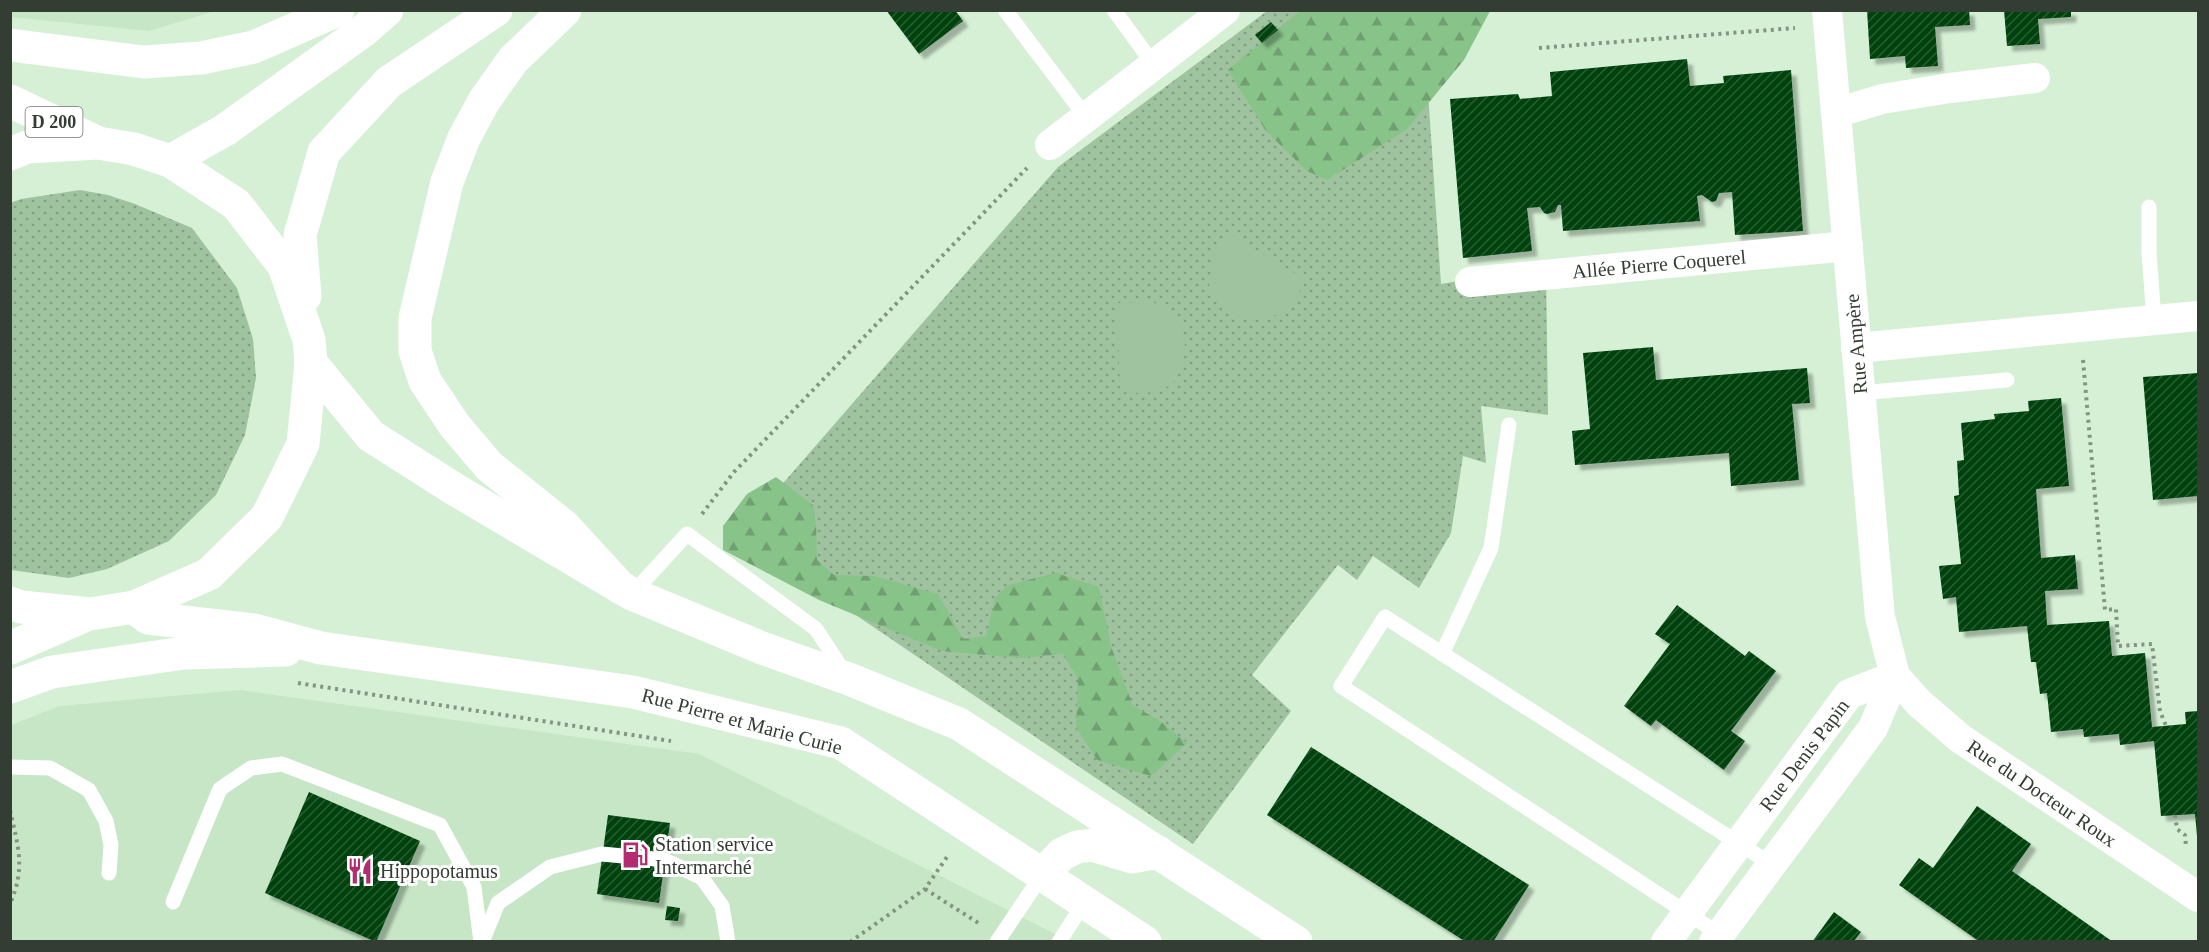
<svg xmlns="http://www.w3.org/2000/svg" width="2209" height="952" viewBox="0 0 2209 952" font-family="Georgia,serif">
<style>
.built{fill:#c6e6c6}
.grass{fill:url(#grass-dots)}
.forest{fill:url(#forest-firs)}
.park{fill:#9fc29f}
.building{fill:url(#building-hatch);filter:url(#shadow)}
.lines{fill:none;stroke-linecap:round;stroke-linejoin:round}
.path{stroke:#839582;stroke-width:4;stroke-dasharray:3 4.5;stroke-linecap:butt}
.lane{stroke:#fff;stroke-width:15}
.street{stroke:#fff;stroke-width:30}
.secondary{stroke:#fff;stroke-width:33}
.primary{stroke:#fff;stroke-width:33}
.labels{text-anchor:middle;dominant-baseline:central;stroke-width:6;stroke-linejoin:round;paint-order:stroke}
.shield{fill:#fff;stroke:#707770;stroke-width:1.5}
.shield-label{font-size:18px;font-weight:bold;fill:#333d33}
.street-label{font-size:20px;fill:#333d33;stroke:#fff}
.poi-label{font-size:20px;fill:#333d33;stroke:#fff;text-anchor:start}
</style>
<defs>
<pattern id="grass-dots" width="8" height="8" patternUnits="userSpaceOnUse" patternTransform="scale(1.5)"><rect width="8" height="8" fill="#9fc29f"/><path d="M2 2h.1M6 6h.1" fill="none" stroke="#829f82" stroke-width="1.8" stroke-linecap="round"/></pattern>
<pattern id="forest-firs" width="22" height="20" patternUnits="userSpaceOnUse" patternTransform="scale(1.5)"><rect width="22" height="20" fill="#88c389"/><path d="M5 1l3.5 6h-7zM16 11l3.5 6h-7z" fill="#70a071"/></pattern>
<pattern id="building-hatch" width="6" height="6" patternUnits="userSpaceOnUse" patternTransform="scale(1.5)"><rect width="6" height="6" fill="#03430e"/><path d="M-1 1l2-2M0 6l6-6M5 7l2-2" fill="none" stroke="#295d32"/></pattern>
<filter id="shadow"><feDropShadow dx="5.5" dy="5.5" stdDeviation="1.5" flood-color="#0004"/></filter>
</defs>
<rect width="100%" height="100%" fill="#d6f0d5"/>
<g class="built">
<polygon points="10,11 11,10 215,11 149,31 11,17"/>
<polygon points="240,690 699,754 1069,941 11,942 11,725 60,706"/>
</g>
<g class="grass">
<polygon points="1267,11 1438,11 1424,33 1441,284 1546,266 1548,415 1481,406 1486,463 1463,456 1451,533 1419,588 1373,556 1357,580 1338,565 1252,675 1291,711 1193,844 738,535 1058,167"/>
<polygon points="80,190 108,195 135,204 192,228 237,288 253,339 256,378 245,435 216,495 169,541 107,569 69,578 11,570 10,203 21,199"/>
</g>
<g class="forest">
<polygon points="1300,11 1490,11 1464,60 1407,129 1327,180 1307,171 1266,131 1228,70"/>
<polygon points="776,477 813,505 816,524 817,560 834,575 874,576 938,594 963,639 986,636 995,598 1008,585 1056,573 1099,587 1111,646 1133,706 1159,720 1187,743 1151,776 1097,760 1076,727 1078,679 1063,654 1021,658 942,651 819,600 723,550 723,526 747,494"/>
</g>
<g class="park">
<polygon points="1230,234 1306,280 1291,306 1277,315 1250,321 1223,310 1209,286 1214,254"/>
<path d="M1117,303C1129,303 1144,300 1155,303C1188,312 1193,358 1174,381C1161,396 1137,393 1120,392Z"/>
</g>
<g class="building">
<polygon points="886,10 955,10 963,21 919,54"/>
<polygon points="1867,10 1969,10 1970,25 1935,27 1938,66 1906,68 1905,56 1870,59"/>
<polygon points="2004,10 2071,10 2071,17 2038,19 2040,44 2007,46"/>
<polygon points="1271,22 1278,30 1262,43 1255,35"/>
<polygon points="1687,59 1690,86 1724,83 1723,76 1791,70 1803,231 1735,235 1732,192 1719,193 1716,201 1712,202 1702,195 1697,196 1700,221 1563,231 1561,205 1558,205 1555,212 1547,214 1544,213 1540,207 1527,208 1532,251 1463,258 1450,99 1518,94 1520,99 1552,96 1550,72"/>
<polygon points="1653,347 1656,380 1807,368 1810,403 1792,404 1799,480 1731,486 1729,453 1575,465 1572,431 1590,429 1583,353"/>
<polygon points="2198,373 2198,496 2153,500 2143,377"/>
<polygon points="2061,398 2069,486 2036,489 2041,558 2075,555 2078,589 2045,591 2047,625 2109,621 2112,656 2145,653 2152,727 2186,724 2185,712 2198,711 2198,836 2197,836 2195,814 2161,816 2154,741 2120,745 2119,734 2084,737 2083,729 2051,732 2047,693 2040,694 2036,662 2031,662 2027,626 1959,632 1956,597 1943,599 1939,566 1961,564 1954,496 1959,495 1957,461 1964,460 1961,423 1995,419 1994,414 2029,411 2028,401"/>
<polygon points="1677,605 1745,656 1749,651 1776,671 1731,731 1745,741 1724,770 1656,720 1651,726 1624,706 1670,644 1655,634"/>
<polygon points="1311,747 1529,885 1493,942 1466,942 1267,815"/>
<polygon points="309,792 420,841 376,942 265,893"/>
<polygon points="1977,806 2031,844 2012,871 2113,942 1980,942 1899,885 1919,858 1933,868"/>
<polygon points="608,815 670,823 659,903 597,894"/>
<polygon points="667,906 680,908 678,921 665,920"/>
<polygon points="1834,912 1861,932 1853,942 1812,942"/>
</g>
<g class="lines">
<g class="path">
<polyline points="1539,48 1795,28"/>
<polyline points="2083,360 2105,610 2116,609 2118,646 2152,644 2160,711 2166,726"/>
<polyline points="702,514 734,472 1027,168"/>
<polyline points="298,683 671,741"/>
<path d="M10,810C18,847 26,867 10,904"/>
<polyline points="2175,815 2177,829 2185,835 2186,847"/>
<polyline points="925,889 980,924"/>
<polyline points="850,942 925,889 949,854"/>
</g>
<g class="lane">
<polyline points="1005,10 1086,117"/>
<polyline points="1114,10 1154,65"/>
<polyline points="2149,207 2149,252 2154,320"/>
<polyline points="1860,393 2007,380"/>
<polyline points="632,594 687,534 816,629 844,672"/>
<polyline points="1442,654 1491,548 1509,425"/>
<polyline points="10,767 50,768 89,790 106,821 111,845 109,873"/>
<polyline points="173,902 220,789 251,768 282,764 440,825 474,887 481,942"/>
<polyline points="1719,934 1341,686 1385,617 1771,864"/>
<polyline points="482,942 498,903 550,867 602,854 665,860 702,878 722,906 728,942"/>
<polyline points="997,942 1042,875"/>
<polyline points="1059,942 1084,903"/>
</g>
<g class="street">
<polyline points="1827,10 1880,617 1895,676 1919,703 1961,739 2198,897"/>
<polyline points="1836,113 1882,99 1950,88 2035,78"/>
<polyline points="1050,145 1225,10"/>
<polyline points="1470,282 1848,246"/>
<polyline points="1856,348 2198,316"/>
<polyline points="1666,942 1849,694 1895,676"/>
<polyline points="1714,942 1873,728 1895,676"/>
</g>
<g class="secondary">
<polyline points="311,363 371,436 456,490 632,594 762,648 849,679 959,724 1296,942"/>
<polyline points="134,607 148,618 254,630 321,648 633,692 841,743 1145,942"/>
<polyline points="10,687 52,672 184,653 286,650"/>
<polyline points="1042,875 1062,854 1077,847 1092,845 1132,857 1158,852"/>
</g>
<g class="primary">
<polyline points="565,10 513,60 484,101 464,138 447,182 415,318 415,351 425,381 455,426 489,466 564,526 621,588"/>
<polyline points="10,45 144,62 201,58 254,47 338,10"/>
<polyline points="10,101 96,142"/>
<polyline points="10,154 27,147 98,143 134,149 170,161 236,204 284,266 309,340 311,363 303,444 267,517 209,574 134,607 90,614 21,607 10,603"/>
<polyline points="170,161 225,130 363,31 387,10"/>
<polyline points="305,296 300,235 324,152 389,82 496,10"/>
<polyline points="10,648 86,615"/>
</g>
</g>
<defs>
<g id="fuel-bare" transform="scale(2.07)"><path d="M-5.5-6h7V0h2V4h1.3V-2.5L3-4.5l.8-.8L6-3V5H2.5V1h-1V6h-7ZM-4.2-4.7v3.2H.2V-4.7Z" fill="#b32c6f" stroke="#fff" stroke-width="2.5" paint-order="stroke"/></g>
<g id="restaurant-bare" transform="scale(2.07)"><path d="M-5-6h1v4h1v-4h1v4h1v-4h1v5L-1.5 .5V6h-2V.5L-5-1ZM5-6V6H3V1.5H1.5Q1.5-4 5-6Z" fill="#b32c6f" stroke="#fff" stroke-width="2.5" paint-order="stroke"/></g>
</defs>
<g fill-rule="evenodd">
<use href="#fuel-bare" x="635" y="855"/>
<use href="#restaurant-bare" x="360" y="871"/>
</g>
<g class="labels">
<rect class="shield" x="25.5" y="107" width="57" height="30" rx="4.5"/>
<g class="shield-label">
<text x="54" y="122">D 200</text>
</g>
<g class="street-label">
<text transform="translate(1659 264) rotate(-5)">Allée Pierre Coquerel</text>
<text transform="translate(1856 344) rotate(-95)">Rue Ampère</text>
<text transform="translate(742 721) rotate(15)">Rue Pierre et Marie Curie</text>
<text transform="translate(1804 755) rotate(-53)">Rue Denis Papin</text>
<text transform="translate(2042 793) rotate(34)">Rue du Docteur Roux</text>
</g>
<g class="poi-label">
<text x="655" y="844">Station service<tspan x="655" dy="23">Intermarché</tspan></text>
<text x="380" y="871">Hippopotamus</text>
</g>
</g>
<rect width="2209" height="952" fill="none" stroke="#333d33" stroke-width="24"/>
</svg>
